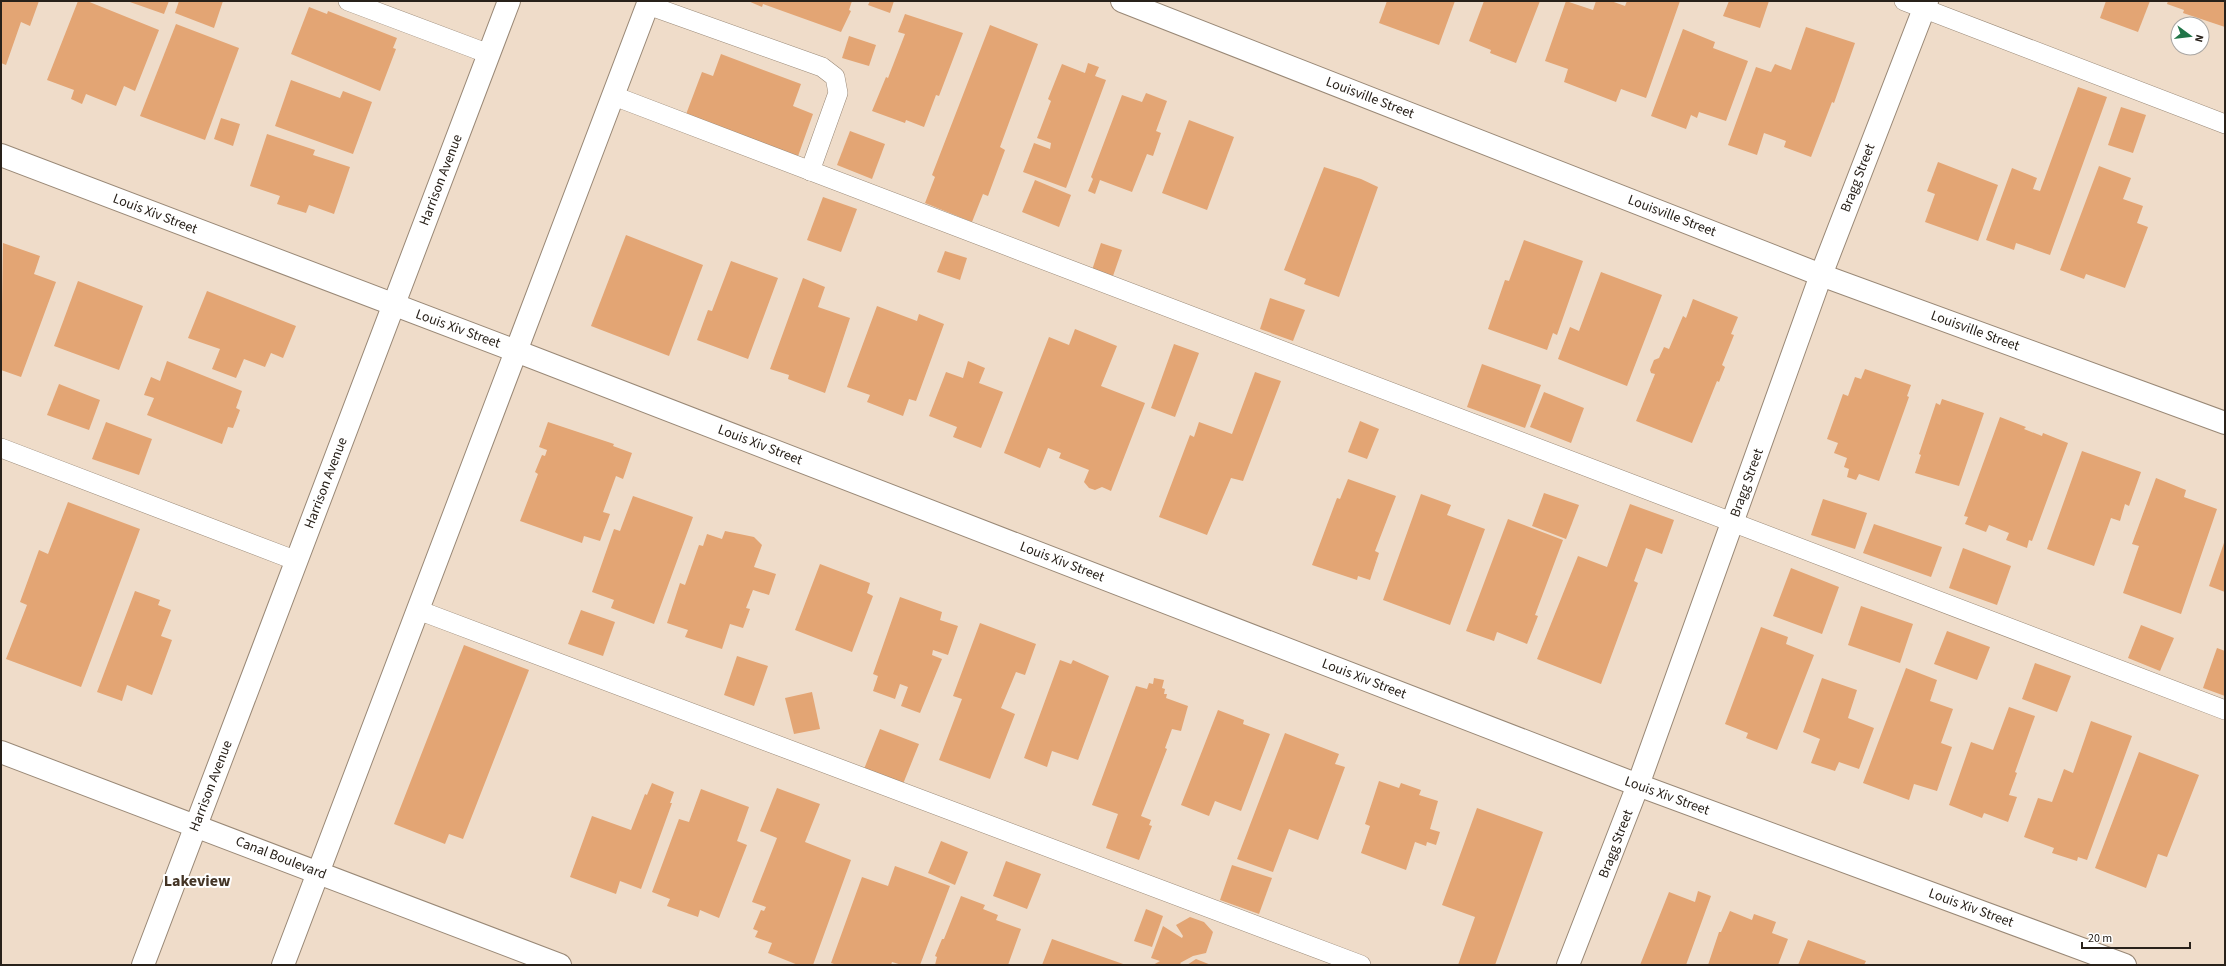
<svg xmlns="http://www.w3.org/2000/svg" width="2226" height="966" viewBox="0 0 2226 966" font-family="'Source Sans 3',sans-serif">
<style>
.building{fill:#e3a574}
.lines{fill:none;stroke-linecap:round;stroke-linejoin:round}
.service-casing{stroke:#998876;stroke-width:20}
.minor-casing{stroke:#998876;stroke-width:24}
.tertiary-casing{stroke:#998876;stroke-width:24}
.secondary-casing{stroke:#998876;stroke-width:24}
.service{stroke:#fff;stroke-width:19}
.minor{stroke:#fff;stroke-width:22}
.tertiary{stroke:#fff;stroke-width:22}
.secondary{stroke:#fff;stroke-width:22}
.labels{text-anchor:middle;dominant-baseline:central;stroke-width:4;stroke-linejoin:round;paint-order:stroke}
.street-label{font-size:14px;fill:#28211a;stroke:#fff}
.quarter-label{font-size:16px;font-weight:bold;fill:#433425;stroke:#fff}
</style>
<rect width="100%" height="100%" fill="#efdcc9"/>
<g class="building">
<polygon points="1,1 39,1 30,26 21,22 6,65 1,63"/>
<polygon points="78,1 87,1 159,30 135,91 124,86 116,106 86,94 82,104 71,99 74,90 47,80"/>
<polygon points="127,1 169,1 164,14"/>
<polygon points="179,1 223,1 214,28 175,13"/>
<polygon points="748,1 852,1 849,10 851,11 841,32 763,4 762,7"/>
<polygon points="870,1 894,1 890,13 868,5"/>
<polygon points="1387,1 1455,1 1439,45 1379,23"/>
<polygon points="1484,1 1540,1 1516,63 1490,53 1491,50 1469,41"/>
<polygon points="1566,1 1593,10 1596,1 1611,1 1625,6 1627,1 1680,1 1646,98 1621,89 1616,102 1564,82 1568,69 1545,61"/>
<polygon points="1729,1 1769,1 1760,28 1723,16"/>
<polygon points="2106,1 2150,1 2138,32 2100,18"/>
<polygon points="2168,1 2225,1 2225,27 2183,13 2184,10 2167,4"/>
<polygon points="309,7 327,14 328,11 397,38 393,48 396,49 380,91 291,54"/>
<polygon points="905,14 963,33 939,96 936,95 924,127 906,120 905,123 872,111 886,77 888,78 905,34 898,32"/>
<polygon points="176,24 239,48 205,140 140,116"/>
<polygon points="990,25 1038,44 1000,147 1005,150 988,196 983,194 972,222 925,203 935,177 932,175"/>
<polygon points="1806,27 1855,43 1834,103 1832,102 1811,157 1784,147 1786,141 1764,133 1757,155 1728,145 1756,67 1771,72 1775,64 1791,70"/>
<polygon points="1683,29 1715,42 1713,48 1748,61 1726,121 1699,112 1697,118 1691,115 1686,129 1651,116"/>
<polygon points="849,36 876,45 869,66 842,58"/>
<polygon points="721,54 801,84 793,106 813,114 797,159 685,117 702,72 713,76"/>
<polygon points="1088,63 1099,67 1095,76 1106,80 1066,188 1023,172 1034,143 1050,149 1051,143 1037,138 1051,101 1048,99 1062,64 1085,73"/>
<polygon points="291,80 340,98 343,91 372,102 353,154 275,126"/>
<polygon points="2078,87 2107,97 2050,255 2016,243 2014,250 1986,240 2012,168 2037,178 2033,189 2040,191"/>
<polygon points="1146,93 1167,101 1156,131 1161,133 1153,156 1147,154 1132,192 1100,180 1095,194 1088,191 1093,179 1091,177 1122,95 1142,102"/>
<polygon points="2121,107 2146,115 2133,153 2108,145"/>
<polygon points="221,118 240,124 233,146 214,139"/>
<polygon points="1189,120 1234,137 1207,210 1162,193"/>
<polygon points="850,131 885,144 872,179 837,165"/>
<polygon points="267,134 315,150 313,155 350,167 334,214 309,205 306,213 277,204 280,196 250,186"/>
<polygon points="1938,162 1998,185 1978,241 1925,222 1935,194 1927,191"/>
<polygon points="2099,166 2131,178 2123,199 2143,206 2137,223 2148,227 2125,288 2086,274 2084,279 2060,270"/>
<polygon points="1324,167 1361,179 1378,187 1339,297 1304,284 1306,279 1284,270"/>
<polygon points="1035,180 1071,195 1059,227 1022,212"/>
<polygon points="823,197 857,209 841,252 807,240"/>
<polygon points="626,235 703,265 669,356 591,326"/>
<polygon points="1524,240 1583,261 1557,335 1553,333 1547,350 1488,329 1505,280 1509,281"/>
<polygon points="3,243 40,256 34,274 56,282 21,377 1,370"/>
<polygon points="1101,243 1122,250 1113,276 1092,270"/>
<polygon points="945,251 967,258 960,280 937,272"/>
<polygon points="731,261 778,278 748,359 697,340 708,310 712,311"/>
<polygon points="1601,272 1662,295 1627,386 1558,359 1570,327 1579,331"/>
<polygon points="803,278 825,287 818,307 850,318 825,393 788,379 789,375 770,369"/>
<polygon points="78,281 143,306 119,370 54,346"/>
<polygon points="207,291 296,326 283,358 271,353 265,367 244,359 236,378 212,369 220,349 188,338"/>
<polygon points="1270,298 1305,310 1293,341 1260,329"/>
<polygon points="1693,299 1738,317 1731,334 1734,335 1722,365 1725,367 1719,382 1717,381 1692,443 1636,421 1655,374 1651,373 1650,370 1654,360 1659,358 1664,347 1669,349 1683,316 1686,318"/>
<polygon points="877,306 917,321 919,314 944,324 916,401 909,399 903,416 867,402 870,395 847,387"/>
<polygon points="1075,329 1117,346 1101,386 1145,403 1111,491 1102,487 1095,490 1089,488 1084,482 1089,470 1059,458 1061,453 1048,448 1040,468 1004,453 1049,337 1069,345"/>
<polygon points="1174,344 1199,353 1175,417 1151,408"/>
<polygon points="167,361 242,391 236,408 240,410 233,428 228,427 222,444 147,415 154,398 144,395 151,377 160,381"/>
<polygon points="968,361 985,368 979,383 1003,392 981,448 953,437 957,427 929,416 946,372 963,378"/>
<polygon points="1482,364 1541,385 1525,428 1467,407"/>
<polygon points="1865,369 1911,385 1907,396 1909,397 1879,481 1859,474 1856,480 1847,477 1849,469 1844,467 1847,458 1834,453 1838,443 1827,439 1843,394 1848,396 1855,377 1861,379"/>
<polygon points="1255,372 1281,381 1243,481 1231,478 1207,535 1159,517 1190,435 1194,437 1199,422 1232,434"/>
<polygon points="59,384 100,400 89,430 47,415"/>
<polygon points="1544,392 1584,408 1571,443 1530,427"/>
<polygon points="1942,399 1984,413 1959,486 1915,473 1921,455 1919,454 1936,403 1940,405"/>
<polygon points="2000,417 2026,427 2024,429 2042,436 2043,433 2068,443 2032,541 2029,540 2027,548 2006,540 2009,533 1989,525 1986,532 1965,524 1968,517 1964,516"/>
<polygon points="1360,421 1379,429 1367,459 1348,452"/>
<polygon points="106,422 152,439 139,475 92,459"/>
<polygon points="548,422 614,444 613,446 632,453 623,479 616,476 603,512 610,514 600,541 584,536 582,543 520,521 538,474 535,472 542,455 545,456 547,450 539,447"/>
<polygon points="2082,451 2141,472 2129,506 2125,504 2120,521 2111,518 2094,566 2047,549"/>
<polygon points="2156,478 2186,490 2184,497 2217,509 2181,614 2123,593 2139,546 2132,544"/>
<polygon points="1348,479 1396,496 1375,551 1379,553 1370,580 1358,576 1357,580 1312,565 1337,498 1340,499"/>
<polygon points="1544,493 1579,505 1566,539 1532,526"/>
<polygon points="1421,494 1451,505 1447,515 1485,529 1450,625 1383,600"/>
<polygon points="633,496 693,517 654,624 611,608 614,600 592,592 614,529 620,531"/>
<polygon points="1823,499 1867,513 1855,549 1811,535"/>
<polygon points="68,502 140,529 81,687 6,659 27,605 20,602 39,550 48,554"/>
<polygon points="1630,504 1674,520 1662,554 1646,548 1634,581 1638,583 1601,684 1537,659 1578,556 1607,567"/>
<polygon points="1508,519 1563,540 1535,615 1538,616 1527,644 1497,632 1494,641 1466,631"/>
<polygon points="1874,524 1942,547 1931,577 1863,553"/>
<polygon points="725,531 754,537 762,545 754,567 776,574 769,595 753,590 746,608 750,609 743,628 730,624 722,649 685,637 688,630 667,623 680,583 685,585 699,545 703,546 707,534 722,539"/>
<polygon points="2225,540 2225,592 2209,586"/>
<polygon points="1963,548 2011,566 1997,605 1949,588"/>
<polygon points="820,564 870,583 867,593 873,596 852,652 795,630"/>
<polygon points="1791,568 1839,587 1822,634 1773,616"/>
<polygon points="135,591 160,600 158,605 171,610 161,636 172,640 152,695 127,685 122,701 97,692"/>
<polygon points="900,597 942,612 940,620 958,626 948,655 933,650 932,655 942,659 920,713 901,706 908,687 900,684 895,699 873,691 878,676 873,674"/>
<polygon points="1861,606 1913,624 1900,663 1848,645"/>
<polygon points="581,610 615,622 603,656 568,644"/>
<polygon points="980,623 1036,644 1025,675 1016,672 1001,708 1015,714 990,779 939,760 962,699 953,696"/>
<polygon points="2141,625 2174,638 2160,671 2128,658"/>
<polygon points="1761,627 1788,637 1786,644 1814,655 1777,750 1746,738 1748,733 1725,724"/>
<polygon points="1947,631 1990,647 1977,680 1934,664"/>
<polygon points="464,645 529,670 463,839 449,834 445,844 394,824"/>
<polygon points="2217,648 2225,651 2225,696 2203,688"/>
<polygon points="737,656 768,666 754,706 724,695"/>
<polygon points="1060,660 1071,664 1073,660 1109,676 1078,760 1052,751 1047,767 1024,758"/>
<polygon points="2035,663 2071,676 2057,712 2022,699"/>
<polygon points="1906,668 1937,680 1930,701 1953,709 1941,743 1952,747 1937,791 1914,784 1909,800 1863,783"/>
<polygon points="1154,678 1164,680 1162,688 1165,689 1164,694 1167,694 1166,698 1188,706 1181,731 1172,729 1165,748 1167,749 1141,816 1151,820 1149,825 1152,826 1139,860 1106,848 1118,814 1092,805 1136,686 1147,689 1149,683 1153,684"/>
<polygon points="1822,678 1857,690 1848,718 1874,728 1859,769 1839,762 1835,771 1811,763 1820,739 1803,732"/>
<polygon points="812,692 820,729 794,734 785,698"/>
<polygon points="2009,707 2035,716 2015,772 2017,773 2009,795 2017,797 2008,822 1984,813 1982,818 1949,805 1971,742 1993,750"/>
<polygon points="1218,710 1244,720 1243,724 1270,734 1241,811 1215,801 1209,816 1181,805"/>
<polygon points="2091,721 2132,736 2087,860 2078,857 2077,861 2052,853 2054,848 2024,837 2038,798 2052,802 2064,769 2073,773"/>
<polygon points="880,729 919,744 903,784 864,769"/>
<polygon points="1285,733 1339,754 1335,764 1345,767 1318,840 1289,829 1273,872 1237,859"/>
<polygon points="2139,752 2199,775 2167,857 2158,854 2146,888 2095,868"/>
<polygon points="1379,781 1399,788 1401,783 1421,790 1419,795 1438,801 1430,829 1440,832 1436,845 1427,842 1426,846 1415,842 1406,870 1361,853 1370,826 1365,824"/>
<polygon points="652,783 674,792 670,803 672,803 641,889 620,881 616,894 570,877 592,816 631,830 645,794 647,795"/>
<polygon points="777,788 820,804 805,842 851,860 813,965 798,965 768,953 772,943 755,937 758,931 753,929 761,910 764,911 766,907 752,902 777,838 760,831"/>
<polygon points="701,789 749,807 737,841 747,845 719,918 700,910 698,917 667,906 670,899 652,892 679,819 689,822"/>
<polygon points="1477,808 1543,832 1495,965 1458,965 1475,917 1442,905"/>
<polygon points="941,841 968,852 955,885 928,873"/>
<polygon points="1006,861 1041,874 1027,909 993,896"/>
<polygon points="1232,865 1272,878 1259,914 1220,900"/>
<polygon points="895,866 950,886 920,965 902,965 892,962 891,965 837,965 831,963 862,877 888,886"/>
<polygon points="1698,891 1711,896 1686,965 1640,965 1669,892 1695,902"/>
<polygon points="961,896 985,905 983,909 998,915 996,920 1021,929 1008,965 935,965 937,957 935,956 942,939 944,939"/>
<polygon points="1146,909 1163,916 1152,947 1134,941"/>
<polygon points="1730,911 1752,920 1754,914 1776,922 1772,933 1788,939 1778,965 1708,965 1719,932 1721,932"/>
<polygon points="1190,917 1204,922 1213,932 1206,953 1193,956 1180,963 1182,965 1153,965 1160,961 1151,958 1163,926 1182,938 1183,936 1176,925"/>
<polygon points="1052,939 1126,965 1042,965"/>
<polygon points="1808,940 1866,961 1864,965 1798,965"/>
<polygon points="1196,959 1211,965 1187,965"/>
</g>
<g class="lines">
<g class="service-casing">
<g id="service">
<polyline points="348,1 489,54"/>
<polyline points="1904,1 2225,124"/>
<polyline points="648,5 822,67 835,77 838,93 810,171"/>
<polyline points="614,96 2225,710"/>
<polyline points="1,448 297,561"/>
<polyline points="418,610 1361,965"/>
</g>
</g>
<g class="minor-casing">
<g id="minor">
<polyline points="1122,1 1821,275 2225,423"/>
<polyline points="1,155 516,351 1638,785 2125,965"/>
<polyline points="1568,965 1638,785 1821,275 1927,1"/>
</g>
</g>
<g class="tertiary-casing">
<g id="tertiary">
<polyline points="143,965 509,1"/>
<polyline points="283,965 649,1"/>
</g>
</g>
<g class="secondary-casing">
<polyline id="secondary" points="1,752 560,965"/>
</g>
<use href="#service" class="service"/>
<use href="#minor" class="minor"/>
<use href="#tertiary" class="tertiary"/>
<use href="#secondary" class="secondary"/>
</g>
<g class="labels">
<g class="street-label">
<text transform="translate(1370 98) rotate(21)">Louisville Street</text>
<text transform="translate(1858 178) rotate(-69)">Bragg Street</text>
<text transform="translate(441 180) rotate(-69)">Harrison Avenue</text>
<text transform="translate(155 214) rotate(21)">Louis Xiv Street</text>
<text transform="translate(1672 216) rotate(21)">Louisville Street</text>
<text transform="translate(458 329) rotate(20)">Louis Xiv Street</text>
<text transform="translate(1975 331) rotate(20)">Louisville Street</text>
<text transform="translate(760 445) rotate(21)">Louis Xiv Street</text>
<text transform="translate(326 483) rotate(-69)">Harrison Avenue</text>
<text transform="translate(1747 483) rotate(-70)">Bragg Street</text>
<text transform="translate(1062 562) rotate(21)">Louis Xiv Street</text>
<text transform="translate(1364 679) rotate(21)">Louis Xiv Street</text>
<text transform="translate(211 786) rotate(-69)">Harrison Avenue</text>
<text transform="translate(1667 796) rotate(20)">Louis Xiv Street</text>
<text transform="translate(1616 844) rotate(-69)">Bragg Street</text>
<text transform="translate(281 858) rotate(21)">Canal Boulevard</text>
<text transform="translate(1971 908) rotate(20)">Louis Xiv Street</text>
</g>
<g class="quarter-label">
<text x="197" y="881">Lakeview</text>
</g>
</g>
<rect width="2226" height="966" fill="none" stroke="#28211a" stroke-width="4"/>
<g transform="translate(2190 36) rotate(105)"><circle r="19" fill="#ffffff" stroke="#a9a6a3"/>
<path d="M0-3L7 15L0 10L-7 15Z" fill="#207548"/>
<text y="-6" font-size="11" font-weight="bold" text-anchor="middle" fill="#28211a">N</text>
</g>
<path d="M2082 942v6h108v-6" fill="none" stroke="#28211a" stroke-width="2"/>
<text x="2088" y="942" font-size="12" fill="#28211a" stroke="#ffffff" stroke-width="3" paint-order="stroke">20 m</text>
</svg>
